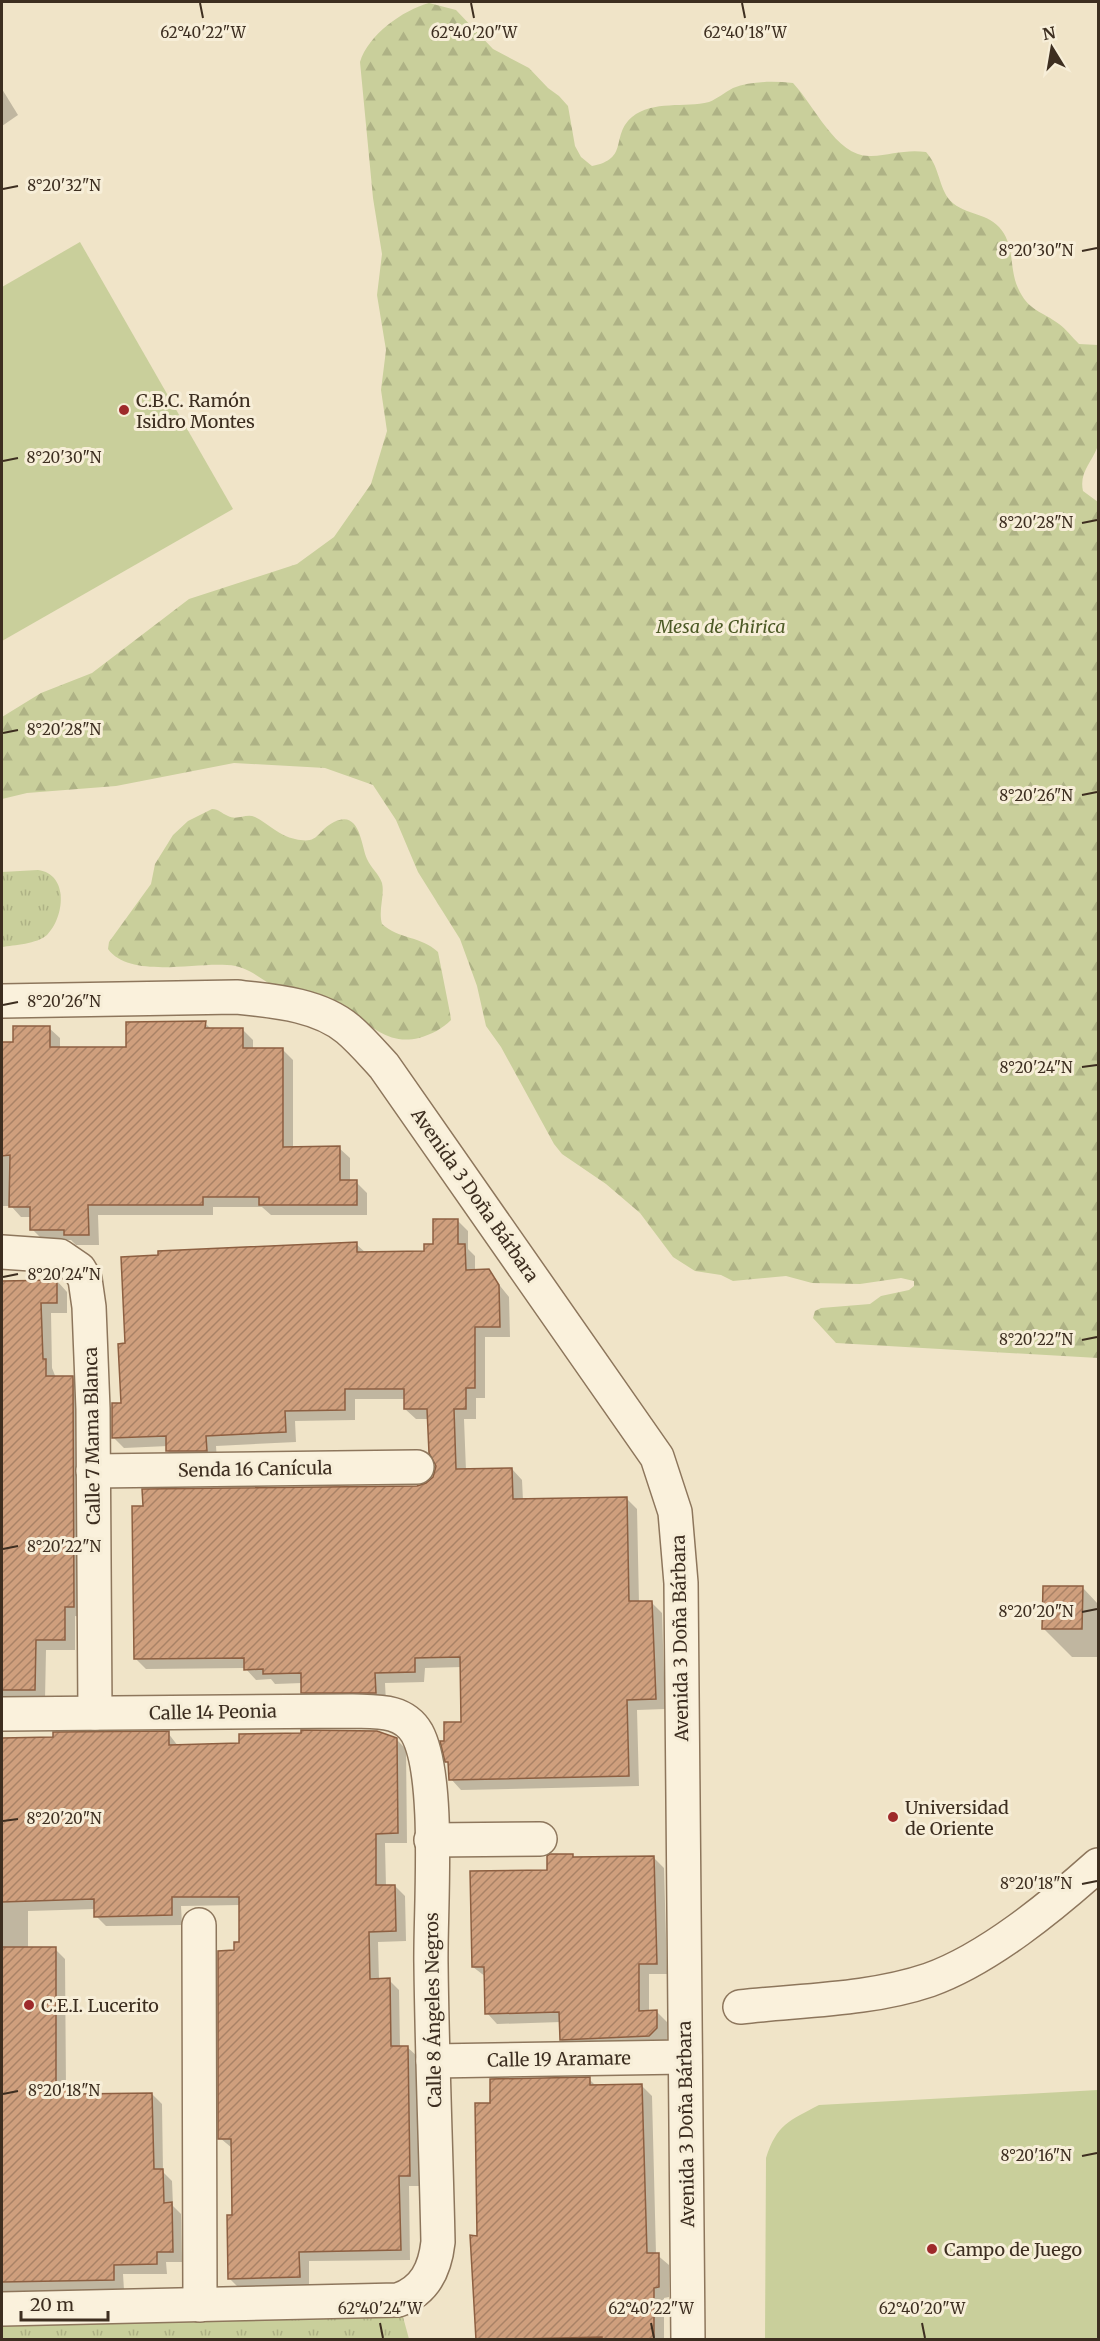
<svg xmlns="http://www.w3.org/2000/svg" width="1100" height="2341" viewBox="0 0 1100 2341" font-family="Merriweather,serif">
<style>
.grass{fill:url(#grass-tufts)}
.forest{fill:url(#forest-firs)}
.green{fill:#c9cf9b}
.shadow{fill:#0003}
.building{fill:url(#building-hatch);stroke:#8d5f41;stroke-width:1.5}
.lines{fill:none;stroke-linecap:round;stroke-linejoin:round}
.minor-casing{stroke:#8d765c;stroke-width:36}
.minor{stroke:#faf1dc;stroke-width:33}
.ticks{fill:none;stroke:#3d2e20;stroke-width:2}
.poi-dot{fill:#9e2a2b;stroke:#f7eed8;stroke-width:2}
.labels{text-anchor:middle;dominant-baseline:central;stroke-width:6;stroke-linejoin:round;paint-order:stroke}
.poi-label{font-size:18px;fill:#3d2e20;stroke:#f7eed8;text-anchor:start}
.park-label{font-size:18px;font-style:italic;fill:#4d5a26;stroke:#f7eed8}
.street-label{font-size:18px;fill:#3d2e20;stroke:#f7eed8}
.ticks-label{font-size:15px;text-anchor:middle;fill:#3d2e20;stroke:#f7eed8;stroke-width:6;stroke-linejoin:round;paint-order:stroke}
</style>
<defs>
<pattern id="grass-tufts" width="24" height="20" patternUnits="userSpaceOnUse" patternTransform="scale(1.5)"><rect width="24" height="20" fill="#c9cf9b"/><path d="M3 7l-1-3M5 7V3M7 7l1-3M15 17l-1-3M17 17v-4M19 17l1-3" fill="none" stroke="#aeb285"/></pattern>
<pattern id="forest-firs" width="22" height="20" patternUnits="userSpaceOnUse" patternTransform="scale(1.5)"><rect width="22" height="20" fill="#c9cf9b"/><path d="M5 1l3.5 6h-7zM16 11l3.5 6h-7z" fill="#aeb285"/></pattern>
<pattern id="building-hatch" width="6" height="6" patternUnits="userSpaceOnUse" patternTransform="scale(1.5)"><rect width="6" height="6" fill="#cf9f7d"/><path d="M-1 1l2-2M0 6l6-6M5 7l2-2" fill="none" stroke="#a98266"/></pattern>
</defs>
<rect width="100%" height="100%" fill="#f0e4c8"/>
<g class="grass">
<path d="M38,870C69,874 65,917 47,935C37,944 14,945 2,947V872Z"/>
<polygon points="399,2302 409,2339 2,2339 2,2310"/>
</g>
<g class="forest">
<path d="M429,3L456,10L493,49L529,68L548,88L559,96L568,106L575,146L581,157L592,166C630,159 610,136 632,117C653,100 685,108 709,102C717,99 725,92 733,88C751,81 773,81 793,83C814,105 837,158 871,156C891,155 906,149 926,152C939,166 938,183 948,198C961,215 986,212 999,227C1015,244 1009,269 1018,288C1028,311 1042,311 1059,324C1066,329 1072,337 1079,344L1098,345C1099,364 1100,435 1097,448C1091,463 1079,473 1083,491L1098,502V1358L836,1343L813,1318L815,1311L821,1308L870,1304L881,1296L909,1290L914,1286V1281L901,1278L860,1284L812,1283L786,1276L733,1281L721,1275L695,1271L673,1257L640,1213L606,1184L562,1154L554,1144L501,1047L486,1026L477,986L460,939L418,872L396,820L373,785L325,768L234,763L116,786L27,793L2,799V717L41,693L92,673L189,599L297,564L334,537L371,484L387,431L381,390L386,350L377,295L382,254L373,198L360,62C368,35 403,10 429,3Z"/>
<path d="M212,809C219,809 221,813 228,816C237,821 246,813 255,817C269,824 279,836 295,839C320,845 316,831 334,822C360,809 361,845 367,859C371,868 379,874 382,883C385,895 378,910 382,924C398,939 421,936 438,952L450,1013L451,1020C442,1029 432,1034 419,1038C385,1046 370,1022 342,1008C322,999 300,997 280,989C261,981 250,966 227,965C195,962 130,979 108,949L109,942L151,884L155,864L173,835L188,821Z"/>
</g>
<g class="green">
<polygon points="80,242 233,509 2,641 2,287"/>
<path d="M1098,2090V2339H765L766,2158C777,2124 789,2121 819,2105Z"/>
</g>
<g class="shadow">
<polygon points="2,89 18,115 2,126"/>
<polygon points="205,1023 212,1030 242,1029 253,1040 253,1049 282,1049 293,1060 293,1148 339,1148 350,1158 350,1182 356,1182 367,1193 367,1215 271,1215 262,1207 213,1207 213,1215 98,1215 99,1245 76,1245 71,1240 43,1240 32,1229 32,1217 21,1217 11,1206 2,1206 2,1043 14,1043 49,1028 60,1038 60,1049 127,1049"/>
<polygon points="458,1221 468,1231 468,1249 475,1256 475,1271 488,1271 509,1297 510,1337 485,1337 485,1398 476,1398 476,1419 464,1419 466,1471 512,1469 522,1480 523,1501 627,1499 637,1509 639,1603 652,1603 662,1613 665,1709 637,1710 639,1786 461,1790 451,1779 445,1742 463,1723 462,1667 425,1668 424,1682 385,1683 386,1703 313,1703 302,1692 302,1683 275,1684 271,1679 256,1680 245,1668 146,1669 136,1659 417,1487 428,1484 434,1477 437,1467 429,1419 416,1419 405,1409 405,1399 355,1399 355,1420 295,1421 296,1442 216,1446 217,1461 179,1461 168,1451 168,1446 124,1448 113,1437 122,1404 126,1345 356,1244 366,1253 426,1253"/>
<polygon points="57,1281 67,1292 67,1313 51,1313 52,1368 56,1378 72,1377 83,1388 83,1617 75,1616 75,1650 46,1650 45,1700 2,1700 2,1282"/>
<polygon points="1082,1587 1098,1604 1098,1657 1072,1657 1043,1628"/>
<polygon points="369,1732 384,1733 396,1739 406,1749 407,1843 385,1843 386,1887 395,1886 405,1896 406,1941 378,1942 379,1980 389,1980 399,1990 400,2047 407,2047 418,2057 420,2186 409,2186 410,2260 309,2261 309,2287 239,2288 229,2278 233,2216 232,2148 220,2138 235,1952 241,1943 240,1905 181,1906 182,1925 106,1926 96,1916 96,1909 28,1911 28,1949 55,1949 65,1959 66,2090 72,2090 77,2095 152,2094 162,2104 163,2172 172,2181 173,2206 181,2214 182,2262 166,2262 167,2274 123,2274 124,2290 2,2292 2,1740 168,1733 178,1746 241,1745"/>
<polygon points="572,1856 575,1859 653,1857 664,1868 667,1974 649,1974 649,2012 657,2012 667,2022 667,2039 660,2046 572,2050 561,2040 561,2022 497,2024 487,2013 486,1977 473,1967 549,1871"/>
<polygon points="589,2079 596,2086 641,2085 652,2096 656,2254 669,2265 669,2297 664,2298 664,2340 478,2340 478,2237 491,2104"/>
</g>
<g class="building">
<polygon points="206,1021 205,1028 243,1028 243,1048 283,1048 283,1147 340,1146 340,1180 357,1180 357,1205 259,1205 259,1197 203,1197 203,1205 88,1205 89,1235 64,1235 64,1230 30,1230 30,1207 9,1207 10,1155 2,1156 2,1042 13,1042 13,1026 50,1026 50,1047 126,1047 126,1022"/>
<polygon points="433,1219 458,1219 458,1244 465,1244 466,1270 489,1269 499,1285 500,1327 475,1327 475,1388 466,1388 466,1409 454,1409 456,1469 512,1468 513,1499 627,1497 629,1601 652,1601 656,1699 627,1700 629,1776 449,1780 448,1762 445,1762 440,1741 444,1741 444,1722 461,1722 460,1657 415,1658 415,1672 375,1673 376,1693 301,1693 301,1673 263,1674 263,1669 244,1670 244,1658 134,1659 132,1506 143,1506 142,1489 417,1486 426,1483 433,1477 436,1466 429,1453 427,1409 404,1409 404,1389 345,1389 345,1410 285,1411 286,1432 206,1436 207,1451 166,1451 166,1436 112,1438 112,1403 121,1403 118,1344 125,1343 121,1257 158,1255 158,1251 357,1242 357,1252 424,1251 424,1244 433,1244"/>
<polygon points="57,1280 57,1303 41,1303 43,1359 46,1359 46,1376 73,1376 74,1607 65,1607 65,1640 36,1640 35,1690 2,1690 2,1281"/>
<polygon points="1043,1586 1083,1586 1082,1629 1042,1629"/>
<polygon points="301,1730 377,1731 397,1738 398,1833 376,1834 376,1885 395,1885 396,1931 369,1932 370,1979 390,1978 391,2046 408,2046 410,2176 399,2176 401,2250 299,2252 300,2277 228,2279 227,2215 232,2215 231,2139 218,2139 218,1951 234,1950 234,1942 239,1942 239,1897 172,1897 172,1915 94,1917 94,1899 2,1902 2,1738 53,1737 53,1732 169,1731 169,1745 239,1743 239,1734 301,1733"/>
<polygon points="550,1854 573,1854 573,1857 654,1856 657,1964 639,1964 639,2011 657,2010 657,2028 649,2036 560,2040 559,2012 485,2014 484,1967 472,1967 470,1871 547,1870 547,1856"/>
<polygon points="2,1947 56,1947 56,2089 73,2089 73,2094 152,2093 154,2169 163,2169 164,2203 172,2202 173,2252 157,2252 157,2264 114,2265 114,2280 2,2282"/>
<polygon points="590,2077 590,2085 642,2084 647,2253 659,2253 659,2287 654,2288 654,2340 602,2340 602,2337 476,2340 470,2235 477,2236 475,2103 490,2103 490,2079"/>
</g>
<g class="lines">
<g class="minor-casing">
<g id="minor">
<path d="M2,1001L236,997C273,1001 318,1004 348,1029C361,1040 372,1053 384,1066L657,1457L675,1512L681,1583L688,2340"/>
<polyline points="2,1252 60,1256 79,1269 85,1279 89,1307 93,1409 95,1713"/>
<polyline points="93,1471 417,1467"/>
<path d="M2,1714L352,1711C376,1712 403,1709 417,1733C441,1777 430,1910 431,1964C432,2056 436,2149 438,2242C435,2269 425,2291 398,2300L2,2309"/>
<polyline points="431,1840 540,1839"/>
<polyline points="199,1925 200,2305"/>
<path d="M740,2007C802,2000 870,2000 929,1980C988,1959 1052,1906 1098,1865"/>
<polyline points="433,2061 685,2057"/>
</g>
</g>
<use href="#minor" class="minor"/>
</g>
<path class="ticks" d="M200,3L203,18M471,3L474,18M742,3L745,18M3,189L18,186M1082,251L1097,248M3,461L18,458M1082,523L1097,520M3,733L18,730M1082,795L1097,792M3,1005L18,1002M1082,1067L1097,1065M3,1277L18,1274M1082,1340L1097,1337M3,1549L18,1546M1082,1612L1097,1609M3,1821L18,1819M1082,1884L1097,1881M3,2094L18,2091M1082,2156L1097,2153M380,2323L383,2338M651,2323L654,2338M922,2323L925,2338"/>
<g class="poi-dot">
<circle cx="124" cy="410" r="6"/>
<circle cx="893" cy="1817" r="6"/>
<circle cx="29" cy="2005" r="6"/>
<circle cx="932" cy="2249" r="6"/>
</g>
<g class="labels">
<g class="poi-label">
<text x="136" y="400">C.B.C. Ramón<tspan x="136" dy="21">Isidro Montes</tspan></text>
<text x="905" y="1807">Universidad<tspan x="905" dy="21">de Oriente</tspan></text>
<text x="41" y="2005">C.E.I. Lucerito</text>
<text x="944" y="2249">Campo de Juego</text>
</g>
<g class="park-label">
<text x="721" y="626">Mesa de Chirica</text>
</g>
<g class="street-label">
<text transform="translate(475 1195) rotate(55)">Avenida 3 Doña Bárbara</text>
<text transform="translate(92 1436) rotate(-91)">Calle 7 Mama Blanca</text>
<text transform="translate(255 1469) rotate(-1)">Senda 16 Canícula</text>
<text transform="translate(680 1638) rotate(-91)">Avenida 3 Doña Bárbara</text>
<text transform="translate(213 1712) rotate(-1)">Calle 14 Peonia</text>
<text transform="translate(433 2010) rotate(-91)">Calle 8 Ángeles Negros</text>
<text transform="translate(559 2059) rotate(-1)">Calle 19 Aramare</text>
<text transform="translate(686 2124) rotate(-91)">Avenida 3 Doña Bárbara</text>
</g>
</g>
<g class="ticks-label">
<text x="203" y="38">62°40'22"W</text>
<text x="474" y="38">62°40'20"W</text>
<text x="745" y="38">62°40'18"W</text>
<text x="64" y="191">8°20'32"N</text>
<text x="1036" y="256">8°20'30"N</text>
<text x="64" y="463">8°20'30"N</text>
<text x="1036" y="528">8°20'28"N</text>
<text x="64" y="735">8°20'28"N</text>
<text x="1036" y="801">8°20'26"N</text>
<text x="64" y="1007">8°20'26"N</text>
<text x="1036" y="1073">8°20'24"N</text>
<text x="64" y="1280">8°20'24"N</text>
<text x="1036" y="1345">8°20'22"N</text>
<text x="64" y="1552">8°20'22"N</text>
<text x="1036" y="1617">8°20'20"N</text>
<text x="64" y="1824">8°20'20"N</text>
<text x="1036" y="1889">8°20'18"N</text>
<text x="64" y="2096">8°20'18"N</text>
<text x="1036" y="2161">8°20'16"N</text>
<text x="380" y="2314">62°40'24"W</text>
<text x="651" y="2314">62°40'22"W</text>
<text x="922" y="2314">62°40'20"W</text>
</g>
<rect width="1100" height="2341" fill="none" stroke="#3d2e20" stroke-width="6"/>
<g transform="translate(1052 48) rotate(349)" stroke="#f7eed8" stroke-width="4.5" paint-order="stroke">
<path d="M0-4.5L10 22L0 15L-10 22Z" fill="#3d2e20"/>
<text y="-9" font-size="16" font-weight="bold" text-anchor="middle" fill="#3d2e20">N</text>
</g>
<path d="M21 2311v9h87v-9" fill="none" stroke="#3d2e20" stroke-width="3"/>
<text x="30" y="2311" font-size="18" fill="#3d2e20" stroke="#f7eed8" stroke-width="4.5" paint-order="stroke">20 m</text>
</svg>
